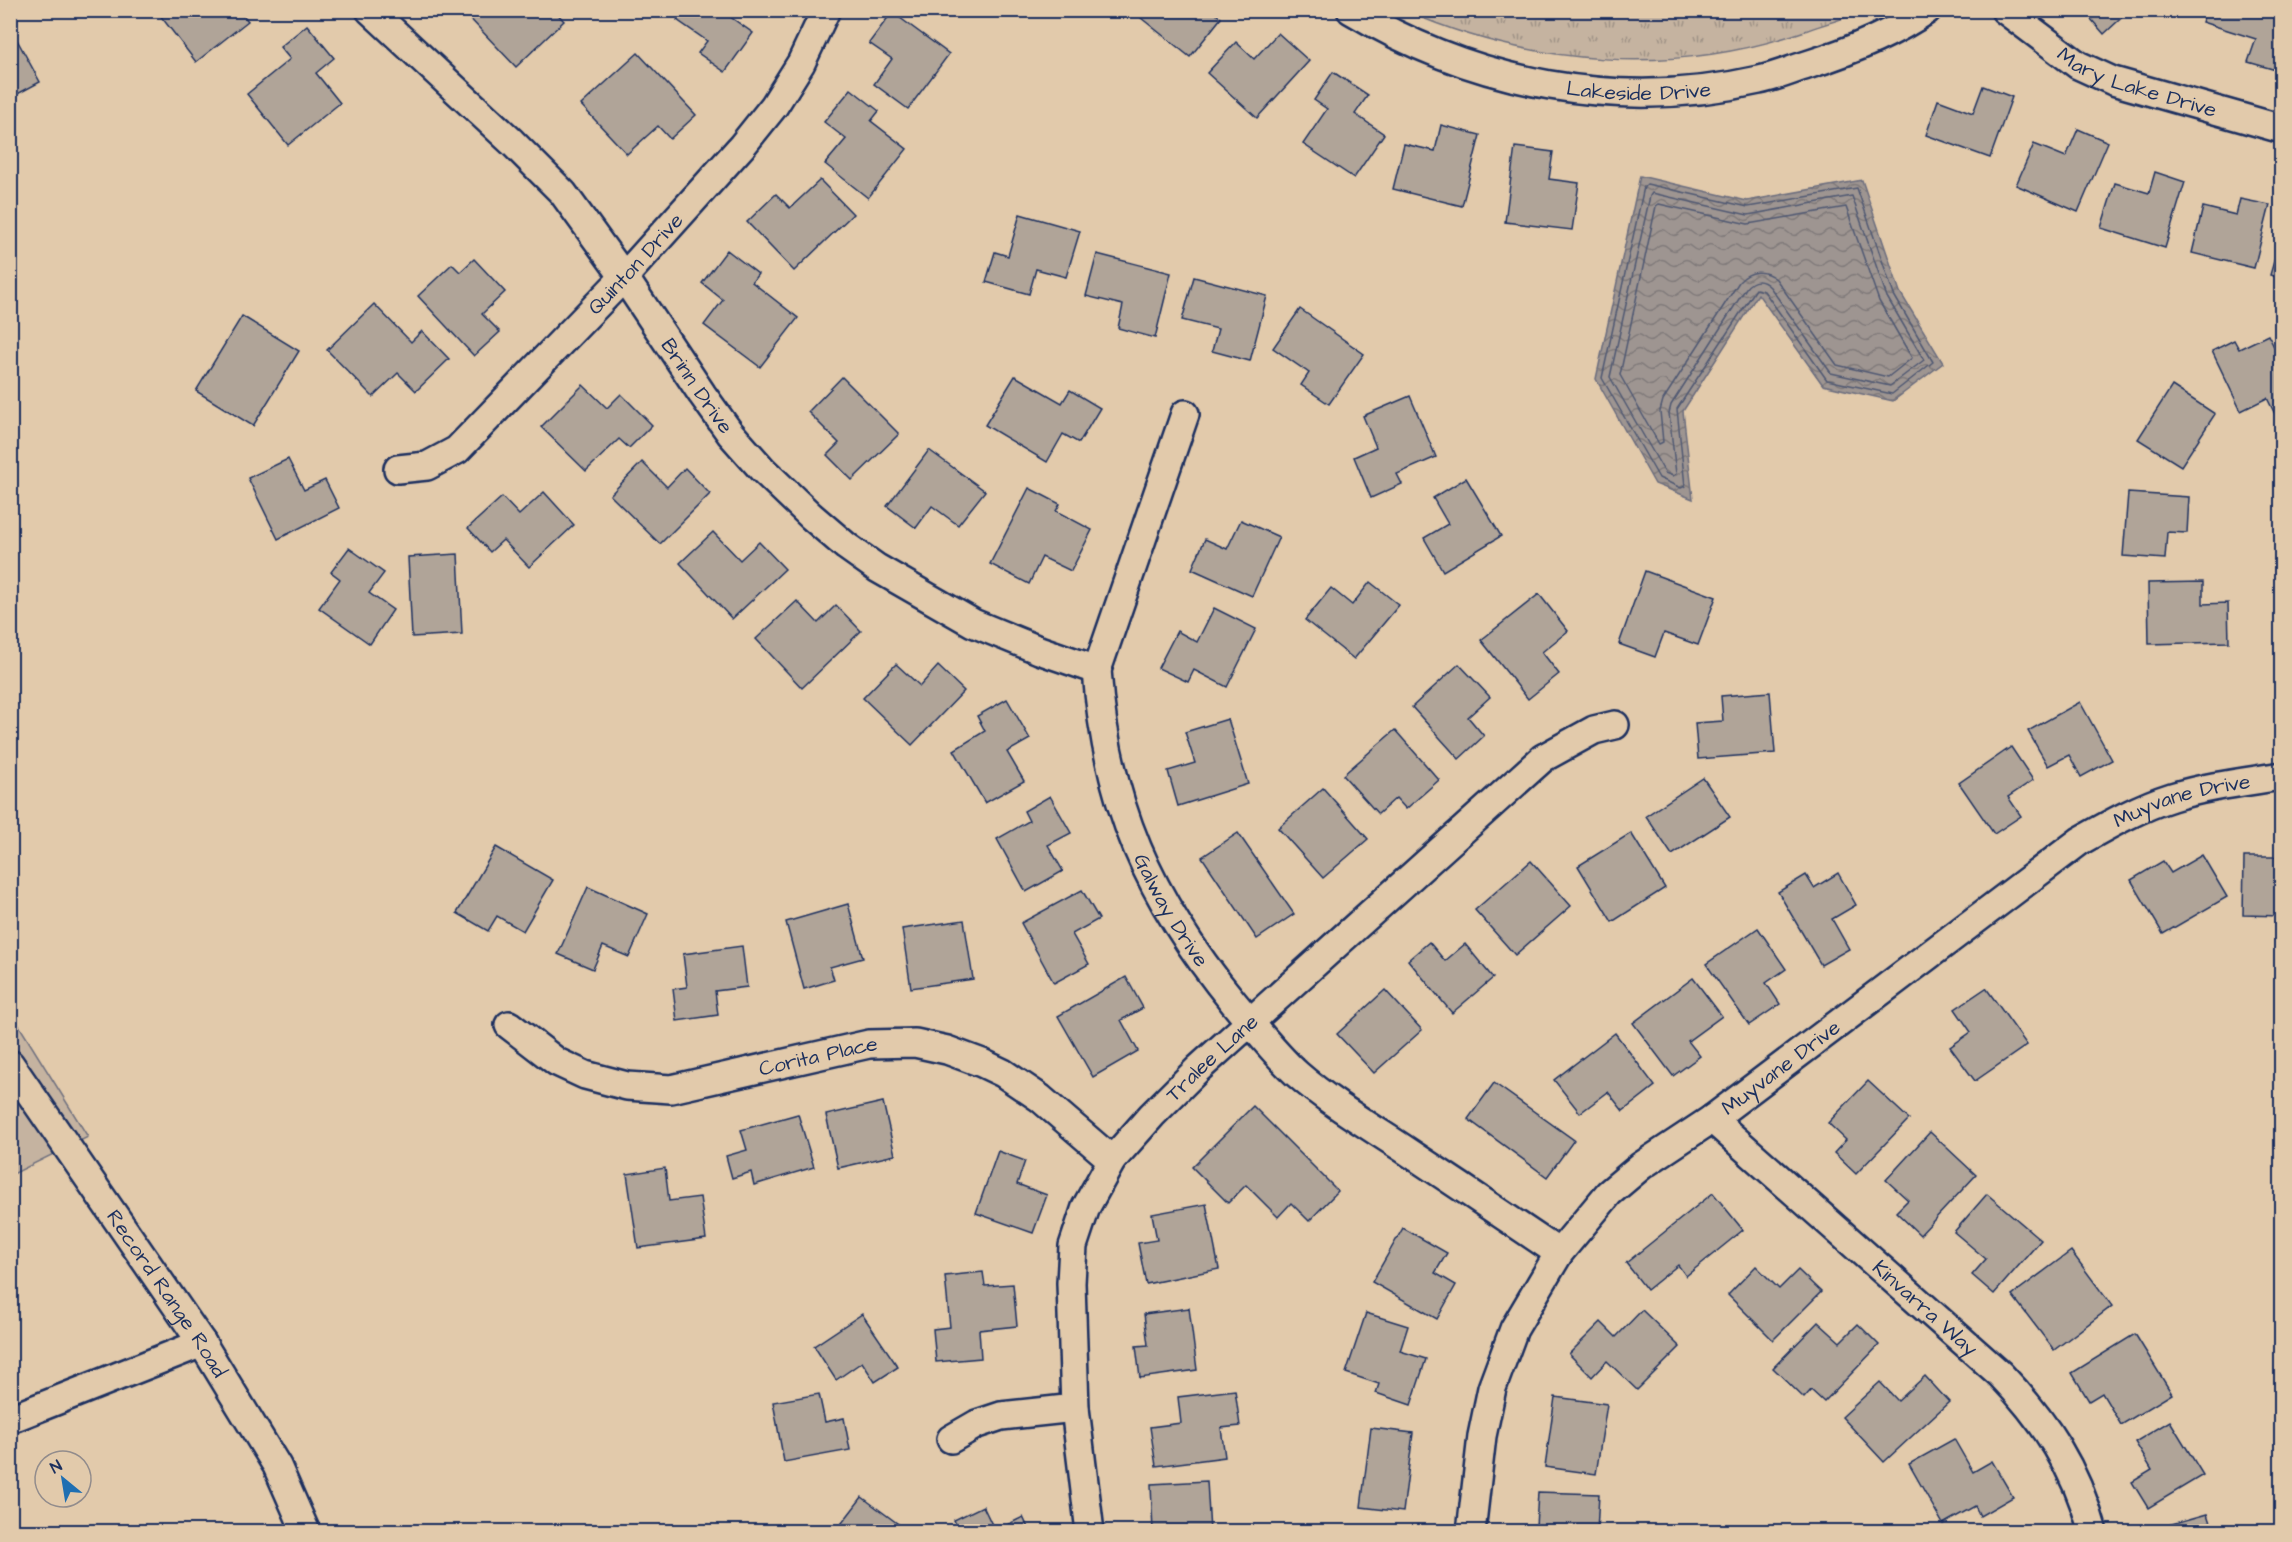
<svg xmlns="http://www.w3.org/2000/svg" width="2292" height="1542" viewBox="0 0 2292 1542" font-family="'Architects Daughter',sans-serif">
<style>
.grass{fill:url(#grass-tufts);stroke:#70717f;stroke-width:1.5}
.pitch{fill:#c5b3a0;stroke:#70717f;stroke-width:1.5}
.water{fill:url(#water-waves);stroke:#6a6c7d;stroke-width:1.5}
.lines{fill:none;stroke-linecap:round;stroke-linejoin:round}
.shore{stroke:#4f5872;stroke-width:1.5}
.building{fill:#b0a498;stroke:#1b2f5e;stroke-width:1.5}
.street-casing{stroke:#1b2f5e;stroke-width:32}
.street{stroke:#e2caab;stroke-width:27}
.labels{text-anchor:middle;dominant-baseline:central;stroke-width:6;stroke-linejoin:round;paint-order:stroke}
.street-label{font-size:21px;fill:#1b2f5e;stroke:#e2caab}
</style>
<defs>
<pattern id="grass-tufts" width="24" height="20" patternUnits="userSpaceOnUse" patternTransform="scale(1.5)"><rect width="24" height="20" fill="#c5b3a0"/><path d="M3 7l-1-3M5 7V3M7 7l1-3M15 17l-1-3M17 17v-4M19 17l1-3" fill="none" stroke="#9f9286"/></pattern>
<pattern id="water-waves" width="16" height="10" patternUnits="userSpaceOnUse" patternTransform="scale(1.5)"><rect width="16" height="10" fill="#9e9591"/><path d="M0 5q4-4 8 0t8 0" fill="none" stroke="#807a7a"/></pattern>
</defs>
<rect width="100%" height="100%" fill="#e2caab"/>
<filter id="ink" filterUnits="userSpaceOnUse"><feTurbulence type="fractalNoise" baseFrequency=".0167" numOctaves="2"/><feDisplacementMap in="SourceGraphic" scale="12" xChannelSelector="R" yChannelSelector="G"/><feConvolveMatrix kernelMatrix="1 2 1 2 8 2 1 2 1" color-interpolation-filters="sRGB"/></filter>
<g filter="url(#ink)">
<path class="grass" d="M1406,11H1860C1843,20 1823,24 1805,31C1674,77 1532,66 1406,11Z"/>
<polygon class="pitch" points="10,1011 88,1137 11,1175 10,1175"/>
<polygon class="water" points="1640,176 1747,201 1862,180 1900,292 1943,363 1893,401 1823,385 1758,294 1683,411 1693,499 1655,484 1596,379"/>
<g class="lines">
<g class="shore">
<polygon points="1647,184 1748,207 1857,188 1894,295 1933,362 1892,394 1827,380 1764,291 1756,289 1677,409 1685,486 1681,488 1659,478 1602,378 1644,187"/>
<path d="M1652,193L1748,215L1852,196L1887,297L1924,360L1890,386L1831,373L1770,287C1762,279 1753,279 1746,288L1671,405L1669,413L1676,474L1673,476L1665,473L1610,377L1650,196Z"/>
<path d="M1659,204L1748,224L1846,207L1879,301L1912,358L1888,377L1837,365L1776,279C1764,269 1750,270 1739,282L1663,400L1660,411L1663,442L1659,444L1620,375L1656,206Z"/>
</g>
</g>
<g class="building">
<polygon points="156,10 239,10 248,21 196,62"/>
<polygon points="462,10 554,10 564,21 516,67"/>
<polygon points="684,10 733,10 729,16 753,33 725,72 698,53 707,41 677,20"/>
<polygon points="1148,10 1211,10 1221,18 1190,57 1141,18"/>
<polygon points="2083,10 2130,10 2104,34"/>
<polygon points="2206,10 2282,10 2282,53 2276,70 2248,62 2256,39 2202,22"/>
<polygon points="892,12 949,54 908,109 874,84 892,59 869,43"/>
<polygon points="307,25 334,58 316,73 340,103 288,145 247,94 290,59 280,47"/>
<polygon points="10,27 40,82 10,98"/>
<polygon points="1278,33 1309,61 1257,118 1207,73 1236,42 1254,59"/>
<polygon points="638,53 696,115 670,139 658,126 627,154 581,105"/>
<polygon points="1333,72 1368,95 1355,114 1384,134 1354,178 1303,144 1327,109 1314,100"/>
<polygon points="1983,86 2012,97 1990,158 1926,135 1938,100 1973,113"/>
<polygon points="851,89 879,111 871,121 907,149 868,198 825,164 846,139 824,122"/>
<polygon points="1441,125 1480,135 1462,206 1393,189 1404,144 1435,151"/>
<polygon points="2078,129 2108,142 2078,212 2016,185 2034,144 2066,157"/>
<polygon points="1515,147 1553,152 1549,179 1579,183 1572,230 1505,222"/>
<polygon points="2155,172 2185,182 2165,248 2101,228 2115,183 2149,193"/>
<polygon points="820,180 853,214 794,271 747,222 776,194 790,208"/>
<polygon points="2240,199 2270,205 2254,268 2192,253 2203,207 2236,215"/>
<polygon points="1020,214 1080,231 1066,277 1036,269 1029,294 986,282 995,252 1008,256"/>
<polygon points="2281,237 2282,237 2282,279 2270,275"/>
<polygon points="727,250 758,274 752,282 798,318 760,367 704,325 723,300 702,283"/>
<polygon points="1097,254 1171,273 1155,338 1118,328 1123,305 1086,296"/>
<polygon points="474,259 505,292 482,314 500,332 474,356 418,296 452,264 460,272"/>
<polygon points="1194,277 1267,296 1250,361 1212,351 1218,329 1182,320"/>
<polygon points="374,304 411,342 422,331 449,359 416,391 398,373 373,397 327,350"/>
<polygon points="1300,309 1364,354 1329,404 1301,385 1309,373 1273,348"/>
<polygon points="242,316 299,351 253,426 196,391"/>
<polygon points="2268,335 2282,362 2282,416 2277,418 2267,398 2241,411 2212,351 2234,340 2239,349"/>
<polygon points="1015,376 1062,403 1070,390 1100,408 1079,443 1063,434 1047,462 985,425"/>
<polygon points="842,377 899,434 852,480 827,455 839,443 808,412"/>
<polygon points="583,385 607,408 621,394 652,425 629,448 619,439 586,471 541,427"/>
<polygon points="2172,386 2215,414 2181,466 2138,439"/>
<polygon points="1410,396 1436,457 1397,474 1402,484 1371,498 1354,457 1376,447 1363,416"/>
<polygon points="929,450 985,491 958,525 932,506 916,528 887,506"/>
<polygon points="288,459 304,490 325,480 339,508 278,539 248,478"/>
<polygon points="642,462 667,487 685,468 710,494 660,544 610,495"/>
<polygon points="1466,478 1501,536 1443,571 1424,538 1448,524 1433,498"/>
<polygon points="1029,488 1060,504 1056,511 1092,530 1071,571 1042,557 1029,584 990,564"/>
<polygon points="544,492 574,525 529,567 503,540 490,552 468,528 502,497 519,515"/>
<polygon points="2128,493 2189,497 2187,533 2167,532 2165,559 2123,556"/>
<polygon points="1241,520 1279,537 1252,596 1192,569 1205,539 1227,549"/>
<polygon points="713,532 740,560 759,542 785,569 732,619 680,563"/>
<polygon points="349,548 384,573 369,593 393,610 370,644 319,608 340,579 331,572"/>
<polygon points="458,554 462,634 412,637 408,557"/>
<polygon points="1645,571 1716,597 1698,645 1664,633 1655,657 1619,644"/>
<polygon points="1370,582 1399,605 1354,659 1305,620 1331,588 1352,605"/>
<polygon points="2203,582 2203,604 2228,603 2229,642 2149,644 2148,583"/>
<polygon points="1539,594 1568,631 1542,652 1559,674 1528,699 1481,640"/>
<polygon points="797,601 818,623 836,605 861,631 802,688 756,639"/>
<polygon points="1214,608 1256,629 1227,687 1194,670 1188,682 1158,668 1177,631 1197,642"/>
<polygon points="896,664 920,686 938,666 964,691 912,745 863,698"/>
<polygon points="1459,664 1490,697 1468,717 1484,736 1459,759 1412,707"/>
<polygon points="1770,692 1775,753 1698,759 1695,723 1723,721 1721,696"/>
<polygon points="1007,699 1030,739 1007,752 1024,781 985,803 954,750 985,731 977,716"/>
<polygon points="2080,702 2112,760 2081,777 2069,755 2048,766 2028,731"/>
<polygon points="1228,719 1248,784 1178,806 1168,771 1195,763 1185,732"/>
<polygon points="1395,730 1439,780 1406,809 1396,798 1378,814 1343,775"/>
<polygon points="2011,747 2033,780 2008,797 2021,816 1994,834 1959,783"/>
<polygon points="1703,778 1730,817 1672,855 1646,816"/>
<polygon points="1323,788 1368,839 1323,878 1278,828"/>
<polygon points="1050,796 1071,833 1048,845 1063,871 1026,892 997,839 1029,821 1024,811"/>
<polygon points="1238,833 1294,914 1257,939 1202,857"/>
<polygon points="1631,833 1665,888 1612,922 1578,866"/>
<polygon points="2277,839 2282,839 2282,916 2243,915 2244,857 2277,857"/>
<polygon points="496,847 553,880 523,931 497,916 488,931 457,913"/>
<polygon points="2202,855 2227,897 2163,934 2131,880 2163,861 2171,873"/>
<polygon points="1531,861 1571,906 1515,955 1475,910"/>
<polygon points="1838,873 1856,905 1832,919 1849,949 1821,965 1778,892 1806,875 1814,888"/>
<polygon points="588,887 648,914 629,957 603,946 593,969 558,954"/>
<polygon points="1082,890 1099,919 1072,934 1089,964 1054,983 1021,923"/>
<polygon points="848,904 863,958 830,967 834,980 804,989 786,922"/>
<polygon points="964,920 973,979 911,988 902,929"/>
<polygon points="1758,928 1786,969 1766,983 1780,1004 1749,1025 1706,964"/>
<polygon points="1429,942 1445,961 1465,944 1493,978 1452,1013 1408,960"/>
<polygon points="742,946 747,987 715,991 718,1015 677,1021 673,989 687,987 683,954"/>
<polygon points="1126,977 1143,1008 1121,1020 1138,1051 1093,1077 1058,1016"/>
<polygon points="1693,978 1722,1016 1688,1041 1700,1056 1673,1076 1633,1023"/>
<polygon points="1986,988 2027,1045 1975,1081 1950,1047 1971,1032 1955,1009"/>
<polygon points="1385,990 1422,1030 1374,1073 1337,1034"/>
<polygon points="1615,1033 1655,1086 1623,1111 1608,1092 1580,1113 1554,1080"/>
<polygon points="1868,1081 1909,1119 1856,1174 1834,1153 1846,1140 1828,1123"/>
<polygon points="1494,1083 1574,1140 1547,1177 1468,1119"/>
<polygon points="883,1102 895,1155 838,1168 826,1115"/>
<polygon points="1253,1106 1338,1191 1309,1221 1291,1203 1278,1217 1246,1185 1228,1203 1192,1167"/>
<polygon points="798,1114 814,1167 754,1185 751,1172 732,1178 726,1156 747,1150 741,1130"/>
<polygon points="1930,1132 1976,1175 1920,1235 1896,1212 1908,1200 1886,1180"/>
<polygon points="998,1151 1025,1161 1017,1184 1047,1195 1033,1233 976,1213"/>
<polygon points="665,1168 669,1201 700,1197 706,1239 638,1248 627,1174"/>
<polygon points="1713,1193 1743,1230 1686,1276 1678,1265 1647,1290 1626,1263"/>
<polygon points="1987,1194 2041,1240 1994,1294 1972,1275 1986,1259 1954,1232"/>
<polygon points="1206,1204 1219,1269 1146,1284 1138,1243 1157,1240 1152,1214"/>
<polygon points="1403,1228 1447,1253 1435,1273 1456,1285 1437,1319 1372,1282"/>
<polygon points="2071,1251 2112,1306 2054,1350 2012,1295"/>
<polygon points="1756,1266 1779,1289 1798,1270 1821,1292 1773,1340 1728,1295"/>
<polygon points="983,1272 985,1286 1013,1284 1017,1326 979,1330 981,1358 936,1362 933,1329 950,1327 945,1276"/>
<polygon points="1189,1308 1197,1370 1140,1378 1136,1346 1148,1345 1144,1314"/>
<polygon points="1642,1310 1680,1347 1637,1390 1607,1361 1592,1377 1569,1354 1601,1322 1616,1337"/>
<polygon points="1366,1313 1408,1326 1400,1351 1426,1359 1411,1405 1376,1393 1379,1384 1346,1373"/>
<polygon points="862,1314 898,1367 875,1382 862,1362 836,1380 814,1346"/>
<polygon points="1818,1322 1840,1342 1858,1324 1879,1345 1824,1402 1811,1390 1804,1398 1773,1368"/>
<polygon points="2135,1334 2172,1394 2121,1425 2102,1393 2089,1401 2072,1373"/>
<polygon points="1925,1376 1949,1402 1884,1462 1842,1417 1880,1382 1898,1401"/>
<polygon points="1235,1390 1240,1426 1221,1428 1225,1457 1156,1466 1150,1427 1181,1423 1178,1397"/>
<polygon points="819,1394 825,1422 844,1418 850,1450 784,1462 773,1402"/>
<polygon points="1555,1397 1607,1404 1596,1474 1545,1467"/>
<polygon points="2170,1421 2203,1475 2148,1508 2132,1482 2152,1470 2135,1442"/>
<polygon points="1371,1428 1413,1433 1403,1512 1361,1507"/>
<polygon points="1954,1439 1973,1472 1992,1461 2013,1497 1980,1516 1975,1506 1943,1524 1909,1464"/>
<polygon points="1207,1481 1210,1532 1153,1532 1151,1484"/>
<polygon points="1538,1492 1599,1494 1597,1532 1557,1532 1558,1528 1536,1527"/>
<polygon points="862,1497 909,1532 835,1532"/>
<polygon points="983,1506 995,1531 1023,1517 1030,1532 960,1532 954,1520"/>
<polygon points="2207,1514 2213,1532 2147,1532 2147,1531"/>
</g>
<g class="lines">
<g class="street-casing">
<g id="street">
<path id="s1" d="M370,10L512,142L563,193L624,277L702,394L730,433L762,469L811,516L846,546L877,568L973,623L1039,650L1097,670"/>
<path id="s2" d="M1351,10C1474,84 1619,112 1759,80C1775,77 1791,70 1807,65C1848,52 1891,35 1927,10"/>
<path id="s3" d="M2005,10L2078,65L2113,81L2282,129"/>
<path id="s4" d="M1185,414L1097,670C1106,804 1150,900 1234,1003C1254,1027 1274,1053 1297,1074C1329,1102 1366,1124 1401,1147C1454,1182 1506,1217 1559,1253"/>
<path id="s5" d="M398,469L427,466L457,450L624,277L742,146L774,106L801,63L826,10"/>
<path id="s6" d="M509,1025L557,1062L585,1075L627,1086L671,1089L869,1044L915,1043L947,1050L982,1063L1003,1073L1040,1098L1112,1160"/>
<path id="s7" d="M10,1064L202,1343L277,1466L306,1532"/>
<path id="s8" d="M1712,1119L2000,1374C2045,1421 2076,1468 2093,1532"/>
<polyline points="10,1419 202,1343"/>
<polyline points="951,1439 977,1424 1001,1416 1075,1408"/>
<path id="s9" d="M1090,1532L1075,1408L1071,1283L1073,1246L1086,1207L1112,1160L1152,1115L1198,1069L1543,758L1594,730L1615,725"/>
<path id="s10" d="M1471,1532L1482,1436L1492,1388L1514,1329L1559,1253L1609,1193L1641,1166L1712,1119L2080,841C2110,824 2140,807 2172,797C2208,786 2245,782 2282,776"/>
</g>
</g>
<use href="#street" class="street"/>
</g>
</g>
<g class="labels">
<g class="street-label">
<text stroke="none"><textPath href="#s3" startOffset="153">Mary Lake Drive</textPath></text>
<text stroke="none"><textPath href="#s2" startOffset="303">Lakeside Drive</textPath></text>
<text stroke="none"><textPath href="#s5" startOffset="321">Quinton Drive</textPath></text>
<text stroke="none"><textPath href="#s1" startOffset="501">Brinn Drive</textPath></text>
<text stroke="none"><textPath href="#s10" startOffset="1074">Muyvane Drive</textPath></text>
<text stroke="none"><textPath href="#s4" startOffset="525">Galway Drive</textPath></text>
<text stroke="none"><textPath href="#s6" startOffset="330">Corita Place</textPath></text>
<text stroke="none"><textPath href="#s9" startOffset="525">Tralee Lane</textPath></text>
<text stroke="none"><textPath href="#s10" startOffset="588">Muyvane Drive</textPath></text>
<text stroke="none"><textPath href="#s7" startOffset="278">Record Range Road</textPath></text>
<text stroke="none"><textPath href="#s8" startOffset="285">Kinvarra Way</textPath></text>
</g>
</g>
<rect width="2292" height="1542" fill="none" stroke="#e2caab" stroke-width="36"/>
<rect x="18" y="18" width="2256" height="1506" fill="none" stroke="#1b2f5e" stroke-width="2" filter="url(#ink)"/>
<g transform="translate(63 1479) rotate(330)"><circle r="28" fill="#e2caab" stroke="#928c8c" stroke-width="1.5"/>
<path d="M0-4.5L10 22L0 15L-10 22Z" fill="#1f6fb2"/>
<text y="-9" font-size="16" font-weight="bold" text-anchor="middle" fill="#1b2f5e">N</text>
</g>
</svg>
